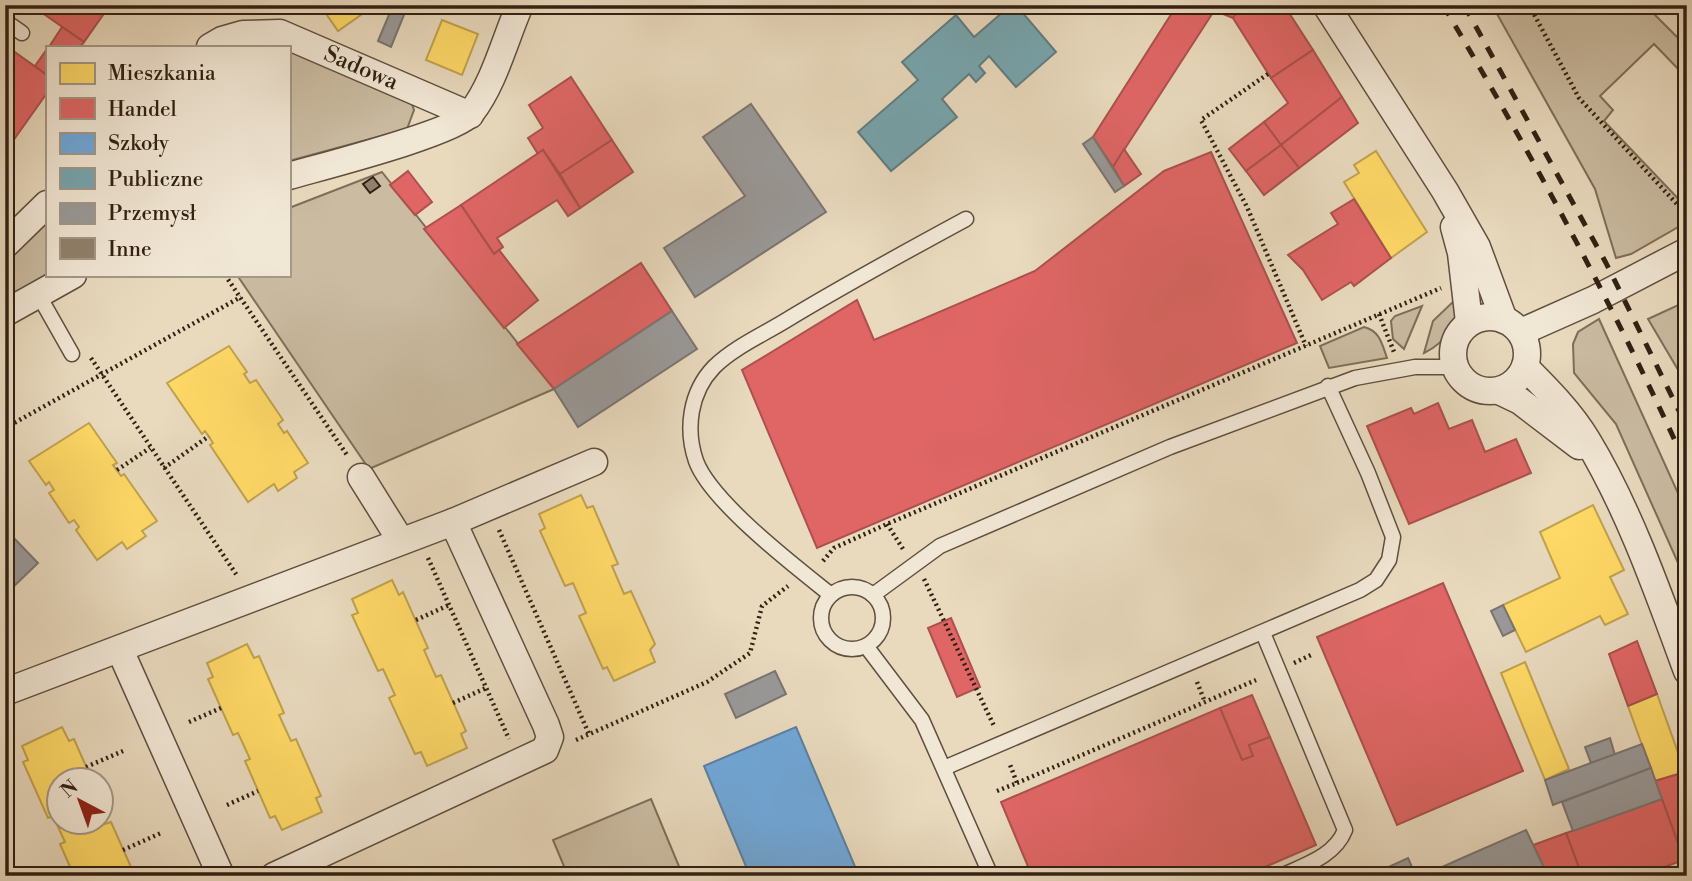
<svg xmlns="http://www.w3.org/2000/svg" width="1692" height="881" viewBox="0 0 1692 881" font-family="'Libre Bodoni',serif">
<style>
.green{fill:#cabba1;stroke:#7e6e5a;stroke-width:2}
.homes{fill:#ffd966;stroke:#c1a24d;stroke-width:2}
.shops{fill:#e06666;stroke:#ac514d;stroke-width:2}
.schools{fill:#6fa8dc;stroke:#5c80a0;stroke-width:2}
.public{fill:#76a5af;stroke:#617d80;stroke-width:2}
.industry{fill:#999;stroke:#7a7571;stroke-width:2}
.building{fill:#91816c;stroke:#312113;stroke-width:2}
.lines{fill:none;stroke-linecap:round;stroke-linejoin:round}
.service-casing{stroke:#5f4f3e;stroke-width:17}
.minor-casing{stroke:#5f4f3e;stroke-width:29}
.path{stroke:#312113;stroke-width:4.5;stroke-dasharray:2 3.5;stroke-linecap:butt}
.service{stroke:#f1e7d5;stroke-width:14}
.minor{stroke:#f1e7d5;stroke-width:26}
.rail{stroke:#312113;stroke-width:5;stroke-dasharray:12 12;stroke-linecap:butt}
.labels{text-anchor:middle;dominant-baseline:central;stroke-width:7;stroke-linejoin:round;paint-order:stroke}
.street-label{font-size:23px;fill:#312113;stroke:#f1e7d5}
</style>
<rect width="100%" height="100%" fill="#e9dabe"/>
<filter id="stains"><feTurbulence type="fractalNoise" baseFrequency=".00286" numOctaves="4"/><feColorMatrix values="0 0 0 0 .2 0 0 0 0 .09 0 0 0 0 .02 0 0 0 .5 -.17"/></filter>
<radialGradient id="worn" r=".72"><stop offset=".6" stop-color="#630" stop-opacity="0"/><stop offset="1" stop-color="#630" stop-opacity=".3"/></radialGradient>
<g class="green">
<polygon points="1492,5 1645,5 1687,47 1687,72 1684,75 1654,44 1600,96 1613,110 1604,121 1687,208 1687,222 1631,254 1616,258 1595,189"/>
<polygon points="289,49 410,98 414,110 407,129 289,161"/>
<polygon points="382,172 554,389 369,469 237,275 289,275 289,208"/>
<polygon points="47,219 47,275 5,298 5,259"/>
<path d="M1458,297C1458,322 1447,342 1424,353L1433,321Z"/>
<polygon points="1687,301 1687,385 1648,319"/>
<polygon points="1422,306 1404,349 1393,339 1391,321 1395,316"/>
<polygon points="1599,319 1687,513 1687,583 1616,424 1574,373 1573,344 1578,332"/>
<path d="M1364,327C1380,331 1382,344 1387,358L1329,368L1320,346Z"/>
<polygon points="651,799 683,876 568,876 553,840"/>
</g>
<g class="homes">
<polygon points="320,5 375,5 338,31"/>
<polygon points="442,20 478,34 462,75 426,60"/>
<polygon points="1376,151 1427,232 1391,258 1344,182 1359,173 1354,165"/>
<polygon points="229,346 247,372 244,374 250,383 256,380 283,420 278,424 284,433 287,431 308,463 294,472 297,478 278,491 274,484 248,502 210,445 213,443 205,431 202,434 167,383"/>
<polygon points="89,423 117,463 113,465 121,476 124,474 157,521 142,531 146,536 127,549 122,542 97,560 76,530 79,527 74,520 69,523 49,493 54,490 49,482 46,485 29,461"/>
<polygon points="581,495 587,508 593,506 618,564 612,566 624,594 631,591 655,644 650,650 655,662 614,681 607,667 603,669 579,616 586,613 573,583 565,586 540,531 545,528 539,514"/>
<polygon points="1593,505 1624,570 1610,577 1628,614 1605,625 1600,616 1526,652 1503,605 1560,578 1540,532"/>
<polygon points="392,580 399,595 403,592 428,648 424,650 436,677 441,675 466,731 461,734 467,748 427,766 421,752 415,754 389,698 395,695 383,669 378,671 352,615 358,613 352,599"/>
<polygon points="247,644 254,658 259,656 284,713 279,715 291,741 296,739 321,796 316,798 322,812 282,830 275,816 270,818 245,761 250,759 238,733 233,735 208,679 213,677 207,663"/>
<polygon points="1525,662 1569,769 1545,780 1501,673"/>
<polygon points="1657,694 1685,772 1655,781 1628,706"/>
<polygon points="62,727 69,741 74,739 92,780 60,780 60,822 102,822 102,815 105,824 111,822 135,876 74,876 60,844 65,842 53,816 48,818 23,762 28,760 22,746"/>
</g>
<g class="shops">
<polygon points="31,5 110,5 84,42"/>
<polygon points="1177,5 1201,5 1214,11 1113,167 1093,137"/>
<polygon points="1201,5 1243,5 1233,18"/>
<polygon points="1243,5 1284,5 1313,50 1271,78 1233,18"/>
<polygon points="62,27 84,42 80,47 49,47"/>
<polygon points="5,45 47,75 47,93 10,145 5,141"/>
<polygon points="47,49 47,75 35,66"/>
<polygon points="1313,50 1342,97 1281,145 1264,122 1288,103 1271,78"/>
<polygon points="571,77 612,140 560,174 543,150 538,154 528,138 543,128 529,105"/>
<polygon points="1342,97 1358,123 1299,168 1281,145"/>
<polygon points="1264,122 1281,145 1246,171 1229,149"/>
<polygon points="1687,124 1687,142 1678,132"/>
<polygon points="612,140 633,172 580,208 560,174"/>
<polygon points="1281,145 1299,168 1264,195 1246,171"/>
<polygon points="1124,149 1141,174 1124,186 1113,167"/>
<polygon points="543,150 580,208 568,216 557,200 497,238 503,247 494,254 461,205"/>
<polygon points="1211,152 1297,343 817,548 742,370 857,300 874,340 1035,271 1164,171"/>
<polygon points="408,171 432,202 415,215 390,185"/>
<polygon points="1354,199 1391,258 1354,286 1351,282 1322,300 1303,270 1288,255 1338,224 1331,213"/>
<polygon points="461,205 494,254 499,250 538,300 504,328 424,229"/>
<polygon points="641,263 672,311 554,389 517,344"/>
<polygon points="1438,403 1449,429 1472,420 1485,452 1516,439 1531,473 1409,524 1367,426 1411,408 1414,414"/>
<polygon points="1443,583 1523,771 1397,825 1317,637"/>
<polygon points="951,618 980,687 957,697 928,628"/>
<polygon points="1637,641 1657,694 1628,706 1609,654"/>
<polygon points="1252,695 1270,737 1249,745 1253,756 1242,760 1220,708"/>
<polygon points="1220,708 1242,760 1253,756 1249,745 1270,737 1316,845 1244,876 1032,876 1001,802"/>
<polygon points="1685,772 1687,778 1687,868 1655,781"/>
<polygon points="1662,799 1684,860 1639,876 1582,876 1566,833"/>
<polygon points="1566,833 1582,876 1548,876 1533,845"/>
</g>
<polygon class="schools" points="796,727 859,876 750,876 704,766"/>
<polygon class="public" points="1011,5 1016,5 1056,52 1016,87 989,56 979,66 985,73 976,82 969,74 942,99 957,117 891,171 858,132 918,80 902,62 956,15 974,37"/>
<g class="industry">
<polygon points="393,5 408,5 391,47 378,41"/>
<polygon points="751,104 826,212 695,297 664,248 745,196 703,137"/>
<polygon points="1093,137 1124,186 1115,192 1083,144"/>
<polygon points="672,311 697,349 578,427 554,389"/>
<polygon points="10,534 38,563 10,590 5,585 5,539"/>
<polygon points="1503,605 1515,630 1503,636 1491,611"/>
<polygon points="775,671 786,694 736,718 725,694"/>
<polygon points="1610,738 1615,755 1591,763 1585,747"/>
<polygon points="1642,744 1651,768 1553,805 1545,780"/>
<polygon points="1651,768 1662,799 1573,831 1562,802"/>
<polygon points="1526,830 1548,876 1422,876 1460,859"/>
<polygon points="1408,858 1416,876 1387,876 1384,869"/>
</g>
<polygon class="building" points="373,177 380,186 370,193 363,184"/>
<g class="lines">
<g class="service-casing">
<g id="service">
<polyline points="5,21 22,33"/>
<polyline points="38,294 72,354"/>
<circle cx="852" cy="618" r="31"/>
<path d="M831,595C796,567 711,502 696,461C685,429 690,392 714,367C733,348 762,335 785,321C844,285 905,252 966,219"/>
<polyline points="873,595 940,546 1170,447 1355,378 1415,367 1454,367"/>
<path d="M1263,633L1345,830C1335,856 1305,865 1281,876"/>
<polyline points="866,646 922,720 991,876"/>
<polyline points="944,768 1360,590 1376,580 1389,560 1393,537 1368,473 1328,386"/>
</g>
</g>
<g class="minor-casing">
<g id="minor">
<polyline points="1326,5 1445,191 1477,247 1504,320"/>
<path id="s1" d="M210,47L222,40L243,34L280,33L470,115"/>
<path d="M289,176C320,167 455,133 471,113C494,84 505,39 520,5"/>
<polyline points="1454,227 1461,253 1469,322"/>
<polyline points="5,245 47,204"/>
<polyline points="5,313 73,275"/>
<circle cx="1490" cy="354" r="37"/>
<polyline points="1521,332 1593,300 1687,251"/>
<path d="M1525,367C1547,389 1571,413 1587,440C1629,509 1659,595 1687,671"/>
<polyline points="1499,391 1520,401 1579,446"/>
<polyline points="361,477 401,541"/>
<polyline points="120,650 221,876"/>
<polyline points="5,692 453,522 594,462"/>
<polyline points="274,876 545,750 550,737 546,725 453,522"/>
</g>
</g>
<g class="path">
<polyline points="1529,5 1579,98 1687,215"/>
<polyline points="1268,74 1201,120 1247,207 1306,346"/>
<polyline points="225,275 347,455"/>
<polyline points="1379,314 1394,352"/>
<polyline points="91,358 238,577"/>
<polyline points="5,428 241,297"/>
<polyline points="164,468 209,436"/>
<polyline points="117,470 150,448"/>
<polyline points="887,524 903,549"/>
<polyline points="499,530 589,734"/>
<polyline points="428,558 509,739"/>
<polyline points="823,561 834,548 887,524 1441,288"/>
<polyline points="924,579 994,726"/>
<polyline points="416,620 449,605"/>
<polyline points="1294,663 1311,655"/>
<polyline points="1197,682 1205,702"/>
<polyline points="453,703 486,688"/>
<polyline points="189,722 221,708"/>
<polyline points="576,740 707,682 750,653 762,606 788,586"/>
<polyline points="86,767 123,751"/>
<polyline points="1017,783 1256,680"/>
<polyline points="997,791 1017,783 1009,762"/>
<polyline points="227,805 258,791"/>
<polyline points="123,850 161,833"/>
</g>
<use href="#service" class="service"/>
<use href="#minor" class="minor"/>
<g class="rail">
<path d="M1443,5C1532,155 1615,308 1687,467"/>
<polyline points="1464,5 1606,263 1687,427"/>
</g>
</g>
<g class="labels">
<g class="street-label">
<text stroke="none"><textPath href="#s1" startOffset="161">Sadowa</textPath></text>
</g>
</g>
<rect width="1692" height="881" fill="none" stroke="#e9dabe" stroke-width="28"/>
<rect x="7" y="7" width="1678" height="867" fill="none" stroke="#312113" stroke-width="3.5"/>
<rect x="14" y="14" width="1664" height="853" fill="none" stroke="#312113" stroke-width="2"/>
<rect x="46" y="46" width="245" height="231" fill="#f1e7d5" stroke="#a49887" stroke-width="2"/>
<rect x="60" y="63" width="35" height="21" fill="#ffd966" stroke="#a49887" stroke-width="2"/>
<text x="108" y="80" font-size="21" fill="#312113">Mieszkania</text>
<rect x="60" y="98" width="35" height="21" fill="#e06666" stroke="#a49887" stroke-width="2"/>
<text x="108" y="116" font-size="21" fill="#312113">Handel</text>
<rect x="60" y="133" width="35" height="21" fill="#6fa8dc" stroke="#a49887" stroke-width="2"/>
<text x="108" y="150" font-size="21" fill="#312113">Szkoły</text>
<rect x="60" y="168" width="35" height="21" fill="#76a5af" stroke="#a49887" stroke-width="2"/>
<text x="108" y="186" font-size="21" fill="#312113">Publiczne</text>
<rect x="60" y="203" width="35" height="21" fill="#999999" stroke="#a49887" stroke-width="2"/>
<text x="108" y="220" font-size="21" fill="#312113">Przemysł</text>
<rect x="60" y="238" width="35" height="21" fill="#91816c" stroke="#a49887" stroke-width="2"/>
<text x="108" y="256" font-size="21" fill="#312113">Inne</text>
<g transform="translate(80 801) rotate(319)"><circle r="33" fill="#f1e7d5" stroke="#a49887" stroke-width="2"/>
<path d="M0-5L12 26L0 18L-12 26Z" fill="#8f2418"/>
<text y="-10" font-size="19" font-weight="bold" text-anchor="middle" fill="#312113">N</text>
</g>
<rect width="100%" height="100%" filter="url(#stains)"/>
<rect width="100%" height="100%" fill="url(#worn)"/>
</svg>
